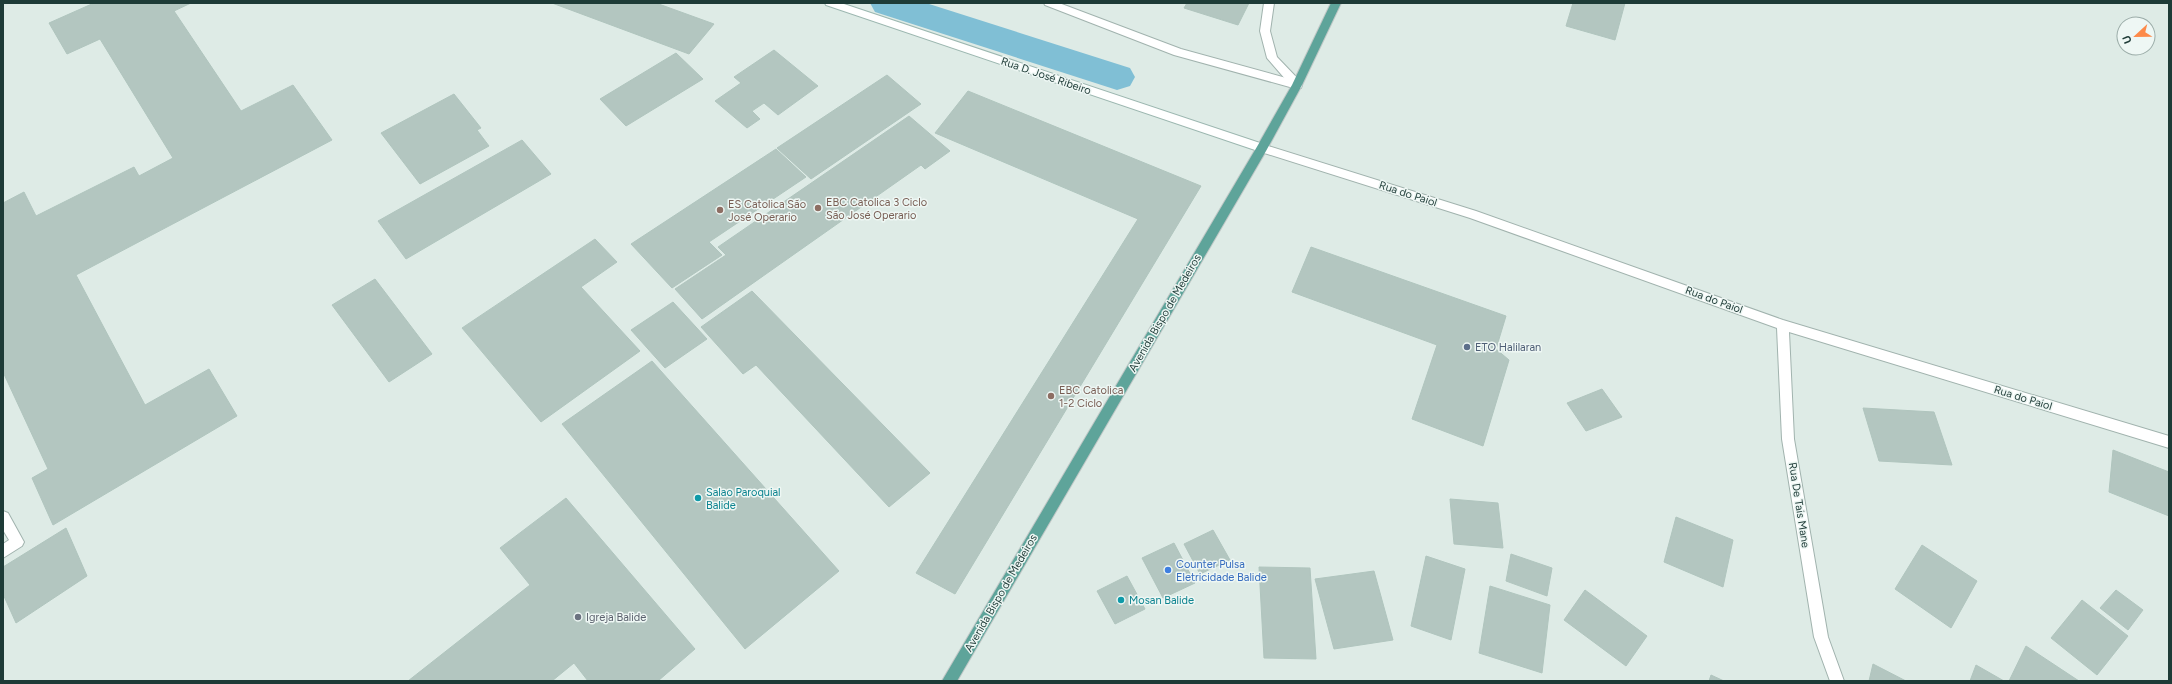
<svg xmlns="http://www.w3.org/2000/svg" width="2172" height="684" viewBox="0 0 2172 684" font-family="Figtree,sans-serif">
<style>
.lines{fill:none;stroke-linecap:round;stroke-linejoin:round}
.canal{fill:#80bfd5;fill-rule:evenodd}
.building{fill:#b3c6c0;stroke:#b0c5be}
.lane-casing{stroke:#a1b3ae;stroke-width:2}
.street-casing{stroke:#a1b3ae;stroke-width:2}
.secondary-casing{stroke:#9cb7b0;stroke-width:2}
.primary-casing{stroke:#c0c8c7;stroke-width:2}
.lane{fill:#fff;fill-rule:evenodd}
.street{fill:#fff;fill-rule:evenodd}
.secondary{fill:#fff;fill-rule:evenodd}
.primary{fill:#5ea49a;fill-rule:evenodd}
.education-dot{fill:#8d6e63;stroke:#eef7f4;stroke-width:1.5}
.service-dot{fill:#5c6f8a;stroke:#eef7f4;stroke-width:1.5}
.culture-dot{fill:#0f9aa8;stroke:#eef7f4;stroke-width:1.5}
.shop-dot{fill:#3f7fe0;stroke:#eef7f4;stroke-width:1.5}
.worship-dot{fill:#6b7280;stroke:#eef7f4;stroke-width:1.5}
.labels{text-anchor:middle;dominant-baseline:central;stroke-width:3;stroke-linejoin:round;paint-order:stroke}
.street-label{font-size:11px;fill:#1e3b37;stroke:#eef7f4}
.education-label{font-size:11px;fill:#785e54;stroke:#eef7f4;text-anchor:start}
.service-label{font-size:11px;fill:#4e5e75;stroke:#eef7f4;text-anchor:start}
.culture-label{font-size:11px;fill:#0d838f;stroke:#eef7f4;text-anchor:start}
.shop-label{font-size:11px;fill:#366cbe;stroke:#eef7f4;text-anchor:start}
.worship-label{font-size:11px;fill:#5b616d;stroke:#eef7f4;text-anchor:start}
</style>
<rect width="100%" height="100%" fill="#deebe6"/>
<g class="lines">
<polygon class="canal" points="870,3 926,3 1130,68 1135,77 1130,86 1117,90 875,12"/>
</g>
<g class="building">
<polygon points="94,3 191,3 174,11 241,111 293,85 332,140 76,275 145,405 209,369 237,416 53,525 32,478 48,469 3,372 3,203 24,192 36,216 134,167 139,176 173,158 100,39 67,54 49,23"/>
<polygon points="552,3 656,3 714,24 689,54"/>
<polygon points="1187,3 1249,3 1238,25 1184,8"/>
<polygon points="1573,3 1625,3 1615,40 1566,26"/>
<polygon points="774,50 818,86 778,115 764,103 752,111 760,119 747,128 715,101 741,83 734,77"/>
<polygon points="676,53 703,79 626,126 600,99"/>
<polygon points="887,75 921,104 811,179 777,148"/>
<polygon points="968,91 1201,186 955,594 916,573 1138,219 935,133"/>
<polygon points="454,94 481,128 477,130 489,146 420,184 381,133"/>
<polygon points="909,116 950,151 925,169 921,165 702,319 675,289 726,255 718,247"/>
<polygon points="522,140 551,174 406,259 378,221"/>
<polygon points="776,149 806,177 709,242 722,255 672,288 631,244"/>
<polygon points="595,239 617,262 581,287 640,351 541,422 462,328"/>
<polygon points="1311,247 1506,316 1496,349 1509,360 1483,446 1412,419 1437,345 1292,292"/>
<polygon points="375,279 432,354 389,382 332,305"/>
<polygon points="752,291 930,473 889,507 756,365 743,374 701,327"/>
<polygon points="673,302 707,339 665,368 631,330"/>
<polygon points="652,361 839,571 745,649 562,424"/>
<polygon points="1602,389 1622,417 1586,431 1567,403"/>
<polygon points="1863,408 1934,412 1952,465 1879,461"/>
<polygon points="2113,450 2169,472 2169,516 2109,492"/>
<polygon points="566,498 695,649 658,681 588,681 574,663 552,681 408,681 530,585 500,548"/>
<polygon points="1450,499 1498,503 1503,548 1454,544"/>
<polygon points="1676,517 1733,540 1723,587 1664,562"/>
<polygon points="66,528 87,576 16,623 3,594 3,567"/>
<polygon points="1213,530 1230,560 1200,574 1184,544"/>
<polygon points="1174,543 1195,583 1163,598 1142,558"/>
<polygon points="1922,545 1977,581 1951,628 1895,589"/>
<polygon points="1511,554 1552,568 1547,596 1506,581"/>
<polygon points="1426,556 1465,569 1451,640 1411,626"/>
<polygon points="1259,567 1310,568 1316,659 1264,658"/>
<polygon points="1374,571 1393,640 1334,649 1315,579"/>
<polygon points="1127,576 1145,609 1115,624 1097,591"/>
<polygon points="1490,586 1550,605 1542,673 1479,653"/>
<polygon points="1585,590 1647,636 1626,666 1564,620"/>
<polygon points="2116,590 2143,610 2128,630 2100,608"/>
<polygon points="2082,600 2128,636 2097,675 2051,638"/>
<polygon points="2026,646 2079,681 2009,681"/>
<polygon points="1873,664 1906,681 1869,681"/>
<polygon points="1976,665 2004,681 1970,681"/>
<polygon points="1711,675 1724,681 1709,681"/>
</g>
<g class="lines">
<g class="lane-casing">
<polygon id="lane" points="1264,3 1274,3 1270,31 1277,57 1301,82 1302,85 1301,88 1293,88 1267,58 1260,31"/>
</g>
<g class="street-casing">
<g id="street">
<polygon points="1044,3 1059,3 1181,49 1297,81 1302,85 1297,89 1174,55 1045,5"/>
<polygon points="1262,144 1476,211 1783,320 2169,436 2169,448 1789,332 1794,439 1828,637 1844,681 1830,681 1814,637 1782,439 1777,328 1470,218 1258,151 1257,148 1258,145"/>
<polygon points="3,511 8,513 24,542 22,546 3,558 3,544 9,540 3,530"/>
</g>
</g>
<g class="secondary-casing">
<polygon id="secondary" points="825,3 841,3 1266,145 1267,148 1262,152 1258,151 826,5"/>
</g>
<g class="primary-casing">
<polygon id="primary" points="1331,3 1341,3 1302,85 1266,151 957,681 942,681 1258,145 1292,85"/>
</g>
<use href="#lane" class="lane"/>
<use href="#street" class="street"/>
<use href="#secondary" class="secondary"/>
<use href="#primary" class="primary"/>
</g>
<g class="education-dot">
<circle cx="818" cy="208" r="4"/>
<circle cx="720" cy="210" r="4"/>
<circle cx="1051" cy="396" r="4"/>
</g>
<circle class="service-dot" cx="1467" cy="347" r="4"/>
<g class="culture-dot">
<circle cx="698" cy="498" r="4"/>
<circle cx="1121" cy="600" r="4"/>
</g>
<circle class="shop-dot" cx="1168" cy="570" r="4"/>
<circle class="worship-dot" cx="578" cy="617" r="4"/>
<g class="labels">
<g class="street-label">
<text transform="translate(1046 76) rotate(19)">Rua D. José Ribeiro</text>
<text transform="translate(1408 194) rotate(18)">Rua do Paiol</text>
<text transform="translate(1714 300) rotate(20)">Rua do Paiol</text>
<text transform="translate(1165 313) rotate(-60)">Avenida Bispo de Medeiros</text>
<text transform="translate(2023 398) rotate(17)">Rua do Paiol</text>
<text transform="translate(1799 505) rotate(81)">Rua De Tais Mane</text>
<text transform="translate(1001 593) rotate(-60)">Avenida Bispo de Medeiros</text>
</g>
<g class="education-label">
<text x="826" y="202">EBC Catolica 3 Ciclo<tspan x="826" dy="13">São José Operario</tspan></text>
<text x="728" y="204">ES Catolica São<tspan x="728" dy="13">José Operario</tspan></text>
<text x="1059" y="390">EBC Catolica<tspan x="1059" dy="13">1-2 Ciclo</tspan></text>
</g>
<g class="service-label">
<text x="1475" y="347">ETO Halilaran</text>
</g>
<g class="culture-label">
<text x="706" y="492">Salao Paroquial<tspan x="706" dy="13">Balide</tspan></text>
<text x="1129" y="600">Mosan Balide</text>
</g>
<g class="shop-label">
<text x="1176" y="564">Counter Pulsa<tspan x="1176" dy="13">Eletricidade Balide</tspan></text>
</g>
<g class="worship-label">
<text x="586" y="617">Igreja Balide</text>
</g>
</g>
<rect width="2172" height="684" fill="none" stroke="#1e3b37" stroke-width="8"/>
<g transform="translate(2136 36) rotate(248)"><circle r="19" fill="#eef7f4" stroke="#9baca8"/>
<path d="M0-3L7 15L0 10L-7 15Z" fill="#fd8a49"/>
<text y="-6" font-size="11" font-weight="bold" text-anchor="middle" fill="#1e3b37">U</text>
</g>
</svg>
